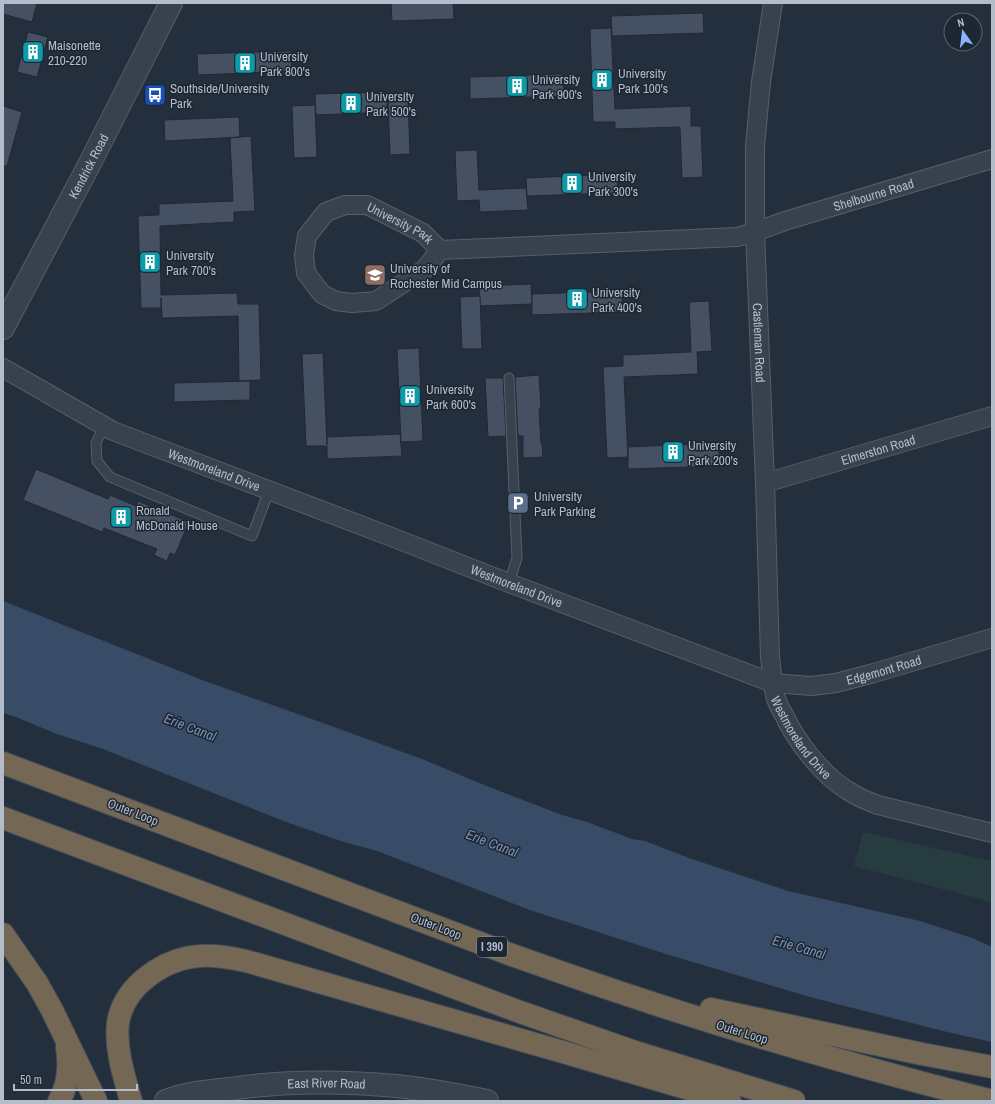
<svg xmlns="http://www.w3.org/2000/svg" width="995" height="1104" viewBox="0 0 995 1104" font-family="'Archivo Narrow',sans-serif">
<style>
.green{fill:#263c3f}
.water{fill:#394c67}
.building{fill:#455162;stroke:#1f2835}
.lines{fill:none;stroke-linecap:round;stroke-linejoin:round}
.service-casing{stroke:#565f6c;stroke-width:11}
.minor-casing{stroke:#565f6c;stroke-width:20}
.tertiary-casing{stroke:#565f6c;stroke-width:24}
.motorway-casing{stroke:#434c59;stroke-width:24}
.service{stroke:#38414e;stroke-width:9}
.minor{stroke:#38414e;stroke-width:18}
.tertiary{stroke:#38414e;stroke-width:22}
.motorway{stroke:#746855;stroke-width:22}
.labels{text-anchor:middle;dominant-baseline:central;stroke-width:3;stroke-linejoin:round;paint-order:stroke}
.shield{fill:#1d2633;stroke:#878f9c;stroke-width:1}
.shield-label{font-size:12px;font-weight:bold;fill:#b4bcc9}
.poi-label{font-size:13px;fill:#b4bcc9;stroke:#1d2633;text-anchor:start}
.street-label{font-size:13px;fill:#b4bcc9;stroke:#1d2633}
.water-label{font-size:14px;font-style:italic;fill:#7c92b1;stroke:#1d2633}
</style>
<rect width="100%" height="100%" fill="#242f3e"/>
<polygon class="green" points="863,832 992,861 992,902 854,866"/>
<polygon class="water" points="3,601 202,680 323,723 422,759 484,785 562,815 587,822 632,839 645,841 689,858 788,891 920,921 972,938 992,947 992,1042 943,1031 810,997 666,954 530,910 377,851 344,842 286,822 103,749 57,734 16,717 3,713"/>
<g class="building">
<polygon points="3,3 37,3 32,22 3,14"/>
<polygon points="391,3 453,3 454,19 392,21"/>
<polygon points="703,13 704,33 612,36 611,16"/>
<polygon points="611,28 615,109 691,106 691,126 701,126 703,177 682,178 680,127 615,129 615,122 593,122 590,29"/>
<polygon points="28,32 48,37 37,77 17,72"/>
<polygon points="291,51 292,71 198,75 197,54"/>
<polygon points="563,74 564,96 470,99 470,77"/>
<polygon points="387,92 387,112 316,115 315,94"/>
<polygon points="408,101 410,154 390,155 388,102"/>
<polygon points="315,105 317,157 294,158 292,106"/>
<polygon points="3,106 22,112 7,166 3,166"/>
<polygon points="239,117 240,137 251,136 255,211 234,212 234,222 160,226 161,295 237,293 238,304 259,304 261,380 239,381 238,316 162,318 161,298 161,308 141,308 138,216 159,215 159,204 233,201 230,138 240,137 165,141 164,120"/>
<polygon points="477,150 479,190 526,188 528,210 480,212 479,200 457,201 455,151"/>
<polygon points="617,174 618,193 527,196 526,178"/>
<polygon points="531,284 532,304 480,306 479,286"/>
<polygon points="622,291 623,312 532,315 532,294"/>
<polygon points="480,296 482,349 462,349 460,297"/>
<polygon points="709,301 712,351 697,352 698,374 624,377 628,457 628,447 719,443 719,466 628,469 628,457 607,458 603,367 623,366 623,355 691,352 689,302"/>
<polygon points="419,348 423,441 401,442 397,349"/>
<polygon points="323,353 327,445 327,437 400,434 402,456 327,459 327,446 306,446 302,354"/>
<polygon points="539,375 541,409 539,409 541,443 542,443 543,457 523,458 523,436 518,436 515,377"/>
<polygon points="485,378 503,378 506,436 488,437"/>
<polygon points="250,381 250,400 174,402 174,383"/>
<polygon points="36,469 108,499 110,495 136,506 138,501 189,522 175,555 170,553 167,561 154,555 157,549 104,528 102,532 23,500"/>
</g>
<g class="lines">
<g class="service-casing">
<g id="service">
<polyline points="104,426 96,443 97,461 110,477 252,536 269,491"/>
<polyline points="509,583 517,558 509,378"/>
</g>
</g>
<g class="minor-casing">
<g id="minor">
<path id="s1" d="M773,3L761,82L755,146V232L765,483L770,657C772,671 772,686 776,699C778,704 780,709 783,713C796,741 821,774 847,790C857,797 867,801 878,805L992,833"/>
<path id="s2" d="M440,250L425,269L376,301L352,303L336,301L322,294L306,273L304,255L307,236L326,212L345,205H367L423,233L440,250L737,237L755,232L785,221L992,159"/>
<path id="s3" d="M3,368L113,431L389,536L509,583L773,683L811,686L836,683L874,673L992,638"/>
<path id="s4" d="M765,483L992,416"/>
</g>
</g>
<g class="tertiary-casing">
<g id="tertiary">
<path id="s5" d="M3,328L90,163L171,3"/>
<path id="s6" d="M166,1101C186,1093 208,1091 229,1089C284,1081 341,1081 396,1086C427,1089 457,1095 487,1101"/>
</g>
</g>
<g class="motorway-casing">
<g id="motorway">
<path d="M3,763L512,955C670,1012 829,1060 992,1101"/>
<polyline points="3,818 520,1012 635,1052 794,1101"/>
<polyline points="3,934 37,983 52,1010 96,1101"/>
<polyline points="711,1009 922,1054 992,1067"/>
<path d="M59,1101C69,1084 70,1067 67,1048"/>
<path d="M131,1101C124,1076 115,1049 118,1023C124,985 165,958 201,956C216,955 231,958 246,961L563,1052L730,1101"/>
</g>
</g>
<use href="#service" class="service"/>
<use href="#minor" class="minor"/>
<use href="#tertiary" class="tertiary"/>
<use href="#motorway" class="motorway"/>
</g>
<defs>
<g id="building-square" transform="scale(1.15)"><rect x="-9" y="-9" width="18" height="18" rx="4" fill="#0f9aa8" stroke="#1d2633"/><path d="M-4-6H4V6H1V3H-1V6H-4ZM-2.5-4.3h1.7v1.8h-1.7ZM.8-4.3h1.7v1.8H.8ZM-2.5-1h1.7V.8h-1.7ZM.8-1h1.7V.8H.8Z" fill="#fff"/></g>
<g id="bus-square" transform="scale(1.15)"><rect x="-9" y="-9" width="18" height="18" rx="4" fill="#1a4fb4" stroke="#1d2633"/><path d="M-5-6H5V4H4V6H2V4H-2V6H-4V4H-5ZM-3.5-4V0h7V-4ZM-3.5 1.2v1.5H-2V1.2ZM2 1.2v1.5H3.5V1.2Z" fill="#fff"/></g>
<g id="university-square" transform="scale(1.15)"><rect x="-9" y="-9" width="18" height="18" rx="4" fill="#8d6e63" stroke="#1d2633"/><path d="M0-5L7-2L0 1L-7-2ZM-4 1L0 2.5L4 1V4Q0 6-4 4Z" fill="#fff"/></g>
<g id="parking-square" transform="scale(1.15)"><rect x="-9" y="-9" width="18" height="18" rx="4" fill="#5c6f8a" stroke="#1d2633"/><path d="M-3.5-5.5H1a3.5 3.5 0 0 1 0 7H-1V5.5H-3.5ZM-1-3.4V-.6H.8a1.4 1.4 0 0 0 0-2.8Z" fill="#fff"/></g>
</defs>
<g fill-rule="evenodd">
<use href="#building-square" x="33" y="52"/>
<use href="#building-square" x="245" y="63"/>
<use href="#building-square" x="602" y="80"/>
<use href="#building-square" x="517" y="86"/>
<use href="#bus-square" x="155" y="95"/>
<use href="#building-square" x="351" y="103"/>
<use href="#building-square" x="572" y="183"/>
<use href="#building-square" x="150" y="262"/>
<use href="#university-square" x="375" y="275"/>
<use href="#building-square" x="577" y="299"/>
<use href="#building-square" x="410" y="396"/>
<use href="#building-square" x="673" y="452"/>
<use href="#parking-square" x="518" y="503"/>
<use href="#building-square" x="121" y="517"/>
</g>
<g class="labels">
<rect class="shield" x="477" y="937" width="30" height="20" rx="3"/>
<g class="shield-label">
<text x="492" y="947">I 390</text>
</g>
<g class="poi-label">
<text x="48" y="45">Maisonette<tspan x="48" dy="15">210-220</tspan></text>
<text x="260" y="56">University<tspan x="260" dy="15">Park 800's</tspan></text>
<text x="618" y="73">University<tspan x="618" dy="15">Park 100's</tspan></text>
<text x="532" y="79">University<tspan x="532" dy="15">Park 900's</tspan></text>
<text x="170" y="88">Southside/University<tspan x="170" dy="15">Park</tspan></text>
<text x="366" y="96">University<tspan x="366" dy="15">Park 500's</tspan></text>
<text x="588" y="176">University<tspan x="588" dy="15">Park 300's</tspan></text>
<text x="166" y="255">University<tspan x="166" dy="15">Park 700's</tspan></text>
<text x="390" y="268">University of<tspan x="390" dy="15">Rochester Mid Campus</tspan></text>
<text x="592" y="292">University<tspan x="592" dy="15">Park 400's</tspan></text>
<text x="426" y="389">University<tspan x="426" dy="15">Park 600's</tspan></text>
<text x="688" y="445">University<tspan x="688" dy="15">Park 200's</tspan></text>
<text x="534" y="496">University<tspan x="534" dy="15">Park Parking</tspan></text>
<text x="136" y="510">Ronald<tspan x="136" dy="15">McDonald House</tspan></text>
</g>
<g class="street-label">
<text stroke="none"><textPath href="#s5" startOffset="183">Kendrick Road</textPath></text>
<text stroke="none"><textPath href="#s2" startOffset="802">Shelbourne Road</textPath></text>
<text stroke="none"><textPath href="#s2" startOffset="313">University Park</textPath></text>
<text stroke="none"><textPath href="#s1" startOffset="341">Castleman Road</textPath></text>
<text stroke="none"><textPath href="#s4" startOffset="118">Elmerston Road</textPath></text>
<text stroke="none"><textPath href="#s3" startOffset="235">Westmoreland Drive</textPath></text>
<text stroke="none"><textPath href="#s3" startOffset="559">Westmoreland Drive</textPath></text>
<text stroke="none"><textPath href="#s3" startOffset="946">Edgemont Road</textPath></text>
<text stroke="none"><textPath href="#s1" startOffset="744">Westmoreland Drive</textPath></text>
<text transform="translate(133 812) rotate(21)">Outer Loop</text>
<text transform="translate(436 926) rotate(21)">Outer Loop</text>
<text transform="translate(742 1032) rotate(17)">Outer Loop</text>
<text stroke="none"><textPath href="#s6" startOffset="162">East River Road</textPath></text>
</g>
<g class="water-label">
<text transform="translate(190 727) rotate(21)">Erie Canal</text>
<text transform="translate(492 843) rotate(21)">Erie Canal</text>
<text transform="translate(799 947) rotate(16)">Erie Canal</text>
</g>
</g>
<rect width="995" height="1104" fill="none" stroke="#b4bcc9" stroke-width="8"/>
<g transform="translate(963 32) rotate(346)"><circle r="19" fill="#1d2633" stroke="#59626f"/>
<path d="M0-3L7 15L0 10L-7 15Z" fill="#8ab4f8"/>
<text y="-6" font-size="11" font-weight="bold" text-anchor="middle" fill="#b4bcc9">N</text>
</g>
<path d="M14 1084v6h123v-6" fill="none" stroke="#b4bcc9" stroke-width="2"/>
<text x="20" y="1084" font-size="12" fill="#b4bcc9" stroke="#1d2633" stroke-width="3" paint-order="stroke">50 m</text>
</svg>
